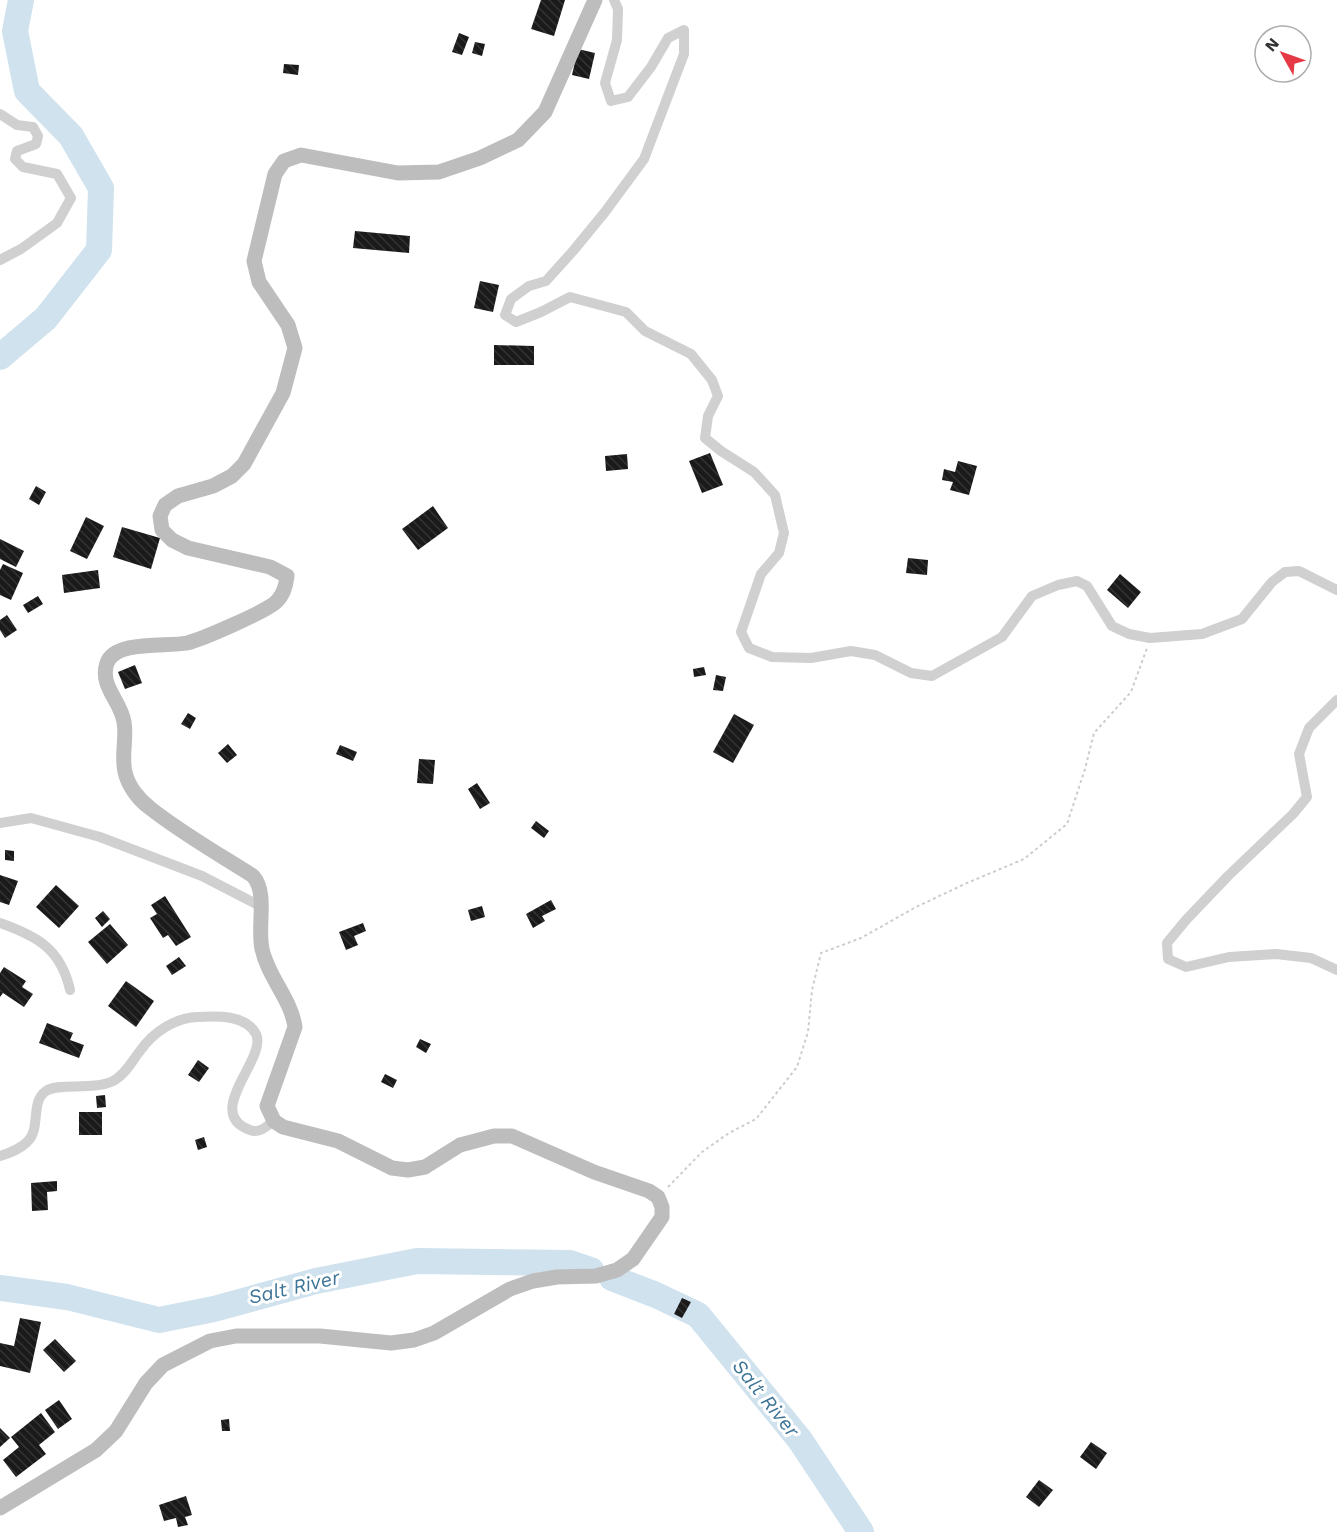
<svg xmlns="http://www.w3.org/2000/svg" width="1337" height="1532" viewBox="0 0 1337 1532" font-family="'Work Sans',sans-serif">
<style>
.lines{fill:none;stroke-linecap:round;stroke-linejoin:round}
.river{stroke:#cfe2ee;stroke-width:26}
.building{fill:url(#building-back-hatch)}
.path{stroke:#cdcdcd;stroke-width:2;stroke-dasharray:3 3;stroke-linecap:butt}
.street{stroke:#d0d0d0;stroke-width:10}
.secondary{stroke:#bdbdbd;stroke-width:15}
.labels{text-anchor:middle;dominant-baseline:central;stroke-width:6;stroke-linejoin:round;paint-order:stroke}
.water-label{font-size:20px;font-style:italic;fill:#3f7597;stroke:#fff}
</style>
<defs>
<pattern id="building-back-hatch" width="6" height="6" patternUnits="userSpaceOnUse" patternTransform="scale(1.5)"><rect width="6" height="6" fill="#1a1a1a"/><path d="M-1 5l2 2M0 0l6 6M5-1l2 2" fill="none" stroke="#333"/></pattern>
</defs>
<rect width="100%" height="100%" fill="#fff"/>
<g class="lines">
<g class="river">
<polyline points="0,357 46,318 99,250 101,188 71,136 27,91 15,31 21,0"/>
<polyline points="612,1278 656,1295 698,1315 800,1440 861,1532"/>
<polyline points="0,1288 67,1297 159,1320 214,1309 316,1281 417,1261 570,1263 591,1270"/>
</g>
</g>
<g class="building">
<polygon points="541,0 565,0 554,36 531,29"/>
<polygon points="459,33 469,37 462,55 452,52"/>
<polygon points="475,42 485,44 482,56 472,53"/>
<polygon points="578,49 595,53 589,79 572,75"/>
<polygon points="284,64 299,65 298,75 283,73"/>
<polygon points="355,231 410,236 409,253 353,248"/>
<polygon points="480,281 499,285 493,312 474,308"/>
<polygon points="494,345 534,346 534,365 494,365"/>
<polygon points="710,453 723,485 702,493 689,461"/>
<polygon points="627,454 628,469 606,471 605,456"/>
<polygon points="958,461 977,466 969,495 950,490 953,482 942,480 944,469 955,472"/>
<polygon points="36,486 46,492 39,505 29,499"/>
<polygon points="433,506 448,528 418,550 402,529"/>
<polygon points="86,517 104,526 87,559 70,551"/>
<polygon points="122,527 160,538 151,569 113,557"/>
<polygon points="0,539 24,551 16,567 0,559"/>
<polygon points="908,558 928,560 927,575 906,573"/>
<polygon points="3,564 23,573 11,600 0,595 0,570"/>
<polygon points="98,570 100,588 64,593 62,575"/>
<polygon points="1120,574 1141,592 1128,608 1107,590"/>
<polygon points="38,596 43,604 28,613 23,605"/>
<polygon points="7,615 17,630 5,638 0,630 0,620"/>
<polygon points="135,665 142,683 125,689 118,672"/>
<polygon points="704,667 706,675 694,677 693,669"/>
<polygon points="716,675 726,677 723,691 713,690"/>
<polygon points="188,713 196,718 190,729 181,724"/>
<polygon points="734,714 754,725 733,763 713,752"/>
<polygon points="228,744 237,755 227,763 218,753"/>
<polygon points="340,745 357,752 353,761 336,754"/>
<polygon points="419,759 435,760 433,784 417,783"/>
<polygon points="477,783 490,803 480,809 468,789"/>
<polygon points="536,821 549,831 544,838 531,828"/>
<polygon points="5,850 14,851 14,861 5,860"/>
<polygon points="0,875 18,881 9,905 0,902"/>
<polygon points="56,885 79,906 59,928 36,907"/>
<polygon points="165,896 191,937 176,946 168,935 163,938 150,918 157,914 151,905"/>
<polygon points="551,900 556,909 542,916 545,921 533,928 526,914"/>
<polygon points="482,906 485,917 471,921 468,910"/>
<polygon points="103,911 110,919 102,927 95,918"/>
<polygon points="363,923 366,931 354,936 358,945 346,950 339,932"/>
<polygon points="110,924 128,945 107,964 88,942"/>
<polygon points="179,957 186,966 172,975 166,966"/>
<polygon points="4,967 26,981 22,987 33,994 24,1007 3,993 0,997 0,973"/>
<polygon points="126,981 154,1001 136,1027 108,1006"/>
<polygon points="47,1023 73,1033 70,1040 84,1045 79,1058 39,1043"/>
<polygon points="420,1039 431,1044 426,1053 416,1047"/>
<polygon points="198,1060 209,1068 199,1082 188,1075"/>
<polygon points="385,1074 397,1080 393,1088 381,1082"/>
<polygon points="105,1095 106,1107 97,1108 96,1096"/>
<rect x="79" y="1112" width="23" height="23"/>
<polygon points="204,1137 207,1147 198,1150 195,1140"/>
<polygon points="57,1181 57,1191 47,1192 48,1210 32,1211 31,1183"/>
<polygon points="682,1298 691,1302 682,1318 674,1314"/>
<polygon points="20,1318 41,1322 30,1373 0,1366 0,1343 14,1346"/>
<polygon points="55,1339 76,1361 64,1372 43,1350"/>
<polygon points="59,1400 72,1419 58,1429 45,1410"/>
<polygon points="41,1413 55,1432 39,1445 46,1454 16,1477 3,1460 19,1447 11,1437"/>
<polygon points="229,1419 230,1431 222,1431 221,1420"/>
<polygon points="0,1428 10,1438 0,1447"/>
<polygon points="1091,1442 1107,1453 1096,1469 1080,1457"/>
<polygon points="1039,1480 1053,1490 1039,1507 1026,1497"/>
<polygon points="186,1496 192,1515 185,1517 188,1525 178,1527 176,1518 164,1521 159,1505"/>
</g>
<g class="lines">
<polyline class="path" points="668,1187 702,1152 729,1133 756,1119 797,1067 808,1032 812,990 821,953 861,938 916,907 967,883 1024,859 1067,824 1085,769 1094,733 1131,692 1147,648"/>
<g class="street">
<polyline points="614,0 618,9 617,40 605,83 611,101 628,97 651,67 668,38 684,30 684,54 644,159 605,212 573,251 546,281 529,286 511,299 505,315 516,322 541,312 570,297 626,312 645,331 691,354 712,380 718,396 708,416 705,438 721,451 754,472 775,495 784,533 779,553 761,574 741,632 749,648 772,657 811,658 851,651 875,655 911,673 932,676 1002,637 1032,596 1058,585 1077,581 1087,586 1112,626 1129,634 1150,638 1202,634 1242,619 1272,582 1285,572 1299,571 1337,590"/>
<polyline points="0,114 17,125 33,127 38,136 36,144 17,151 15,159 23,167 57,174 71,198 57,223 21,249 0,260"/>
<polyline points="1337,700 1309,728 1299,754 1307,797 1293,814 1228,876 1186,920 1167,943 1168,959 1186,967 1229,957 1276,954 1311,958 1337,970"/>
<polyline points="0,823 31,818 100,837 202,876 260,906"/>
<path d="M0,923C37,936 61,949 70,990"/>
<path d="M0,1156C9,1153 21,1149 28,1141C41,1128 30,1102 46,1091C60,1082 92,1091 113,1081C125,1075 132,1061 140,1051C153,1032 175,1018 197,1017C216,1016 245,1014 256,1034C268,1058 202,1113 250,1130C259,1134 267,1126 274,1121"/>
</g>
<path class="secondary" d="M0,1508L96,1450L116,1431L146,1383L163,1365L210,1341L236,1336H320L391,1343L414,1340L434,1333L510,1289L533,1281L557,1277L596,1276L617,1270L633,1259L662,1217V1207L658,1197L649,1191L594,1172L512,1136H494L460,1145L425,1167L408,1170L392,1168L338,1141L283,1127L274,1121L267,1106L295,1027C291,999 268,977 262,949C257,926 268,893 253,876C220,855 180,832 150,808C139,800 128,786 125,772C121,756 127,738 124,722C121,701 99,686 107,663C115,640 166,647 187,643C200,640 268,611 277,601C284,594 286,586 287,576L270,567L188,548L172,540L162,530L160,516L165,505L178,496L213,486L232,476L244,464L283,393L295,348L288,325L259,282L254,261L275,174L284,161L301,155L398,173L439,172L480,158L518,140L545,112L595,0"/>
</g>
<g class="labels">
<g class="water-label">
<text transform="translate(294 1287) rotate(-13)">Salt River</text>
<text transform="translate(766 1398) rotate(51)">Salt River</text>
</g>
</g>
<g transform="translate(1283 54) rotate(310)"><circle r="28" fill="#ffffff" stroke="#adadad" stroke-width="1.5"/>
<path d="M0-4.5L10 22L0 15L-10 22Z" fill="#e63946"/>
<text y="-9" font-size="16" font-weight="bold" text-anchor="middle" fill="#333333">N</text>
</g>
</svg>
